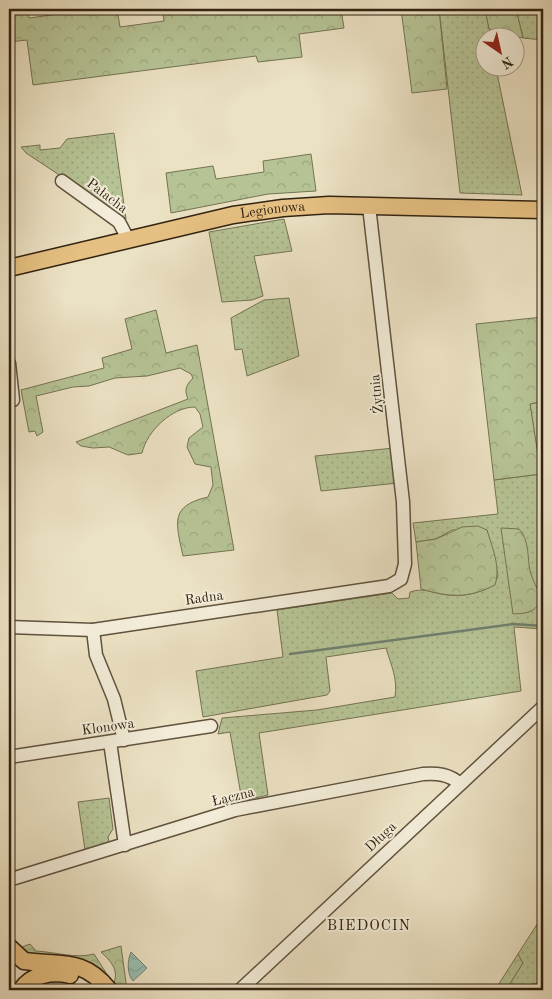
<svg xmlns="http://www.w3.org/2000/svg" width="552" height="999" viewBox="0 0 552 999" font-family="'Old Standard TT',serif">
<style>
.grass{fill:url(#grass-dots);stroke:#747353}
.forest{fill:url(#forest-crowns);stroke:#747353}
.water{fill:url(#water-waves);stroke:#6f8070}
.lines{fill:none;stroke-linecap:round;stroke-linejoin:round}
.stream{stroke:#6f8070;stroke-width:2.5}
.minor-casing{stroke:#60523e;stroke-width:15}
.major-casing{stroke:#312311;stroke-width:19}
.minor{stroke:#f2ecd8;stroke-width:12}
.major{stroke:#e6c082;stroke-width:16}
.labels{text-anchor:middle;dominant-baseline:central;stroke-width:4;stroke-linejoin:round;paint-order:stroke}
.street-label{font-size:14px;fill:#312311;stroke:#f2ecd8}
.neighbourhood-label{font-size:15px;letter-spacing:1px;fill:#312311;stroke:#f2ecd8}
</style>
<defs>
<pattern id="grass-dots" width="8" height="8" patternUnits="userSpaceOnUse" patternTransform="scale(1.25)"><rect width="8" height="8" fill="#b6c395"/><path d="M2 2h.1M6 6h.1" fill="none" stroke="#9da77f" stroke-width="1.8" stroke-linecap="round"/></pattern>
<pattern id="forest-crowns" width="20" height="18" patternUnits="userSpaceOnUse" patternTransform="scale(1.25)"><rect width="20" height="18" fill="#b6c395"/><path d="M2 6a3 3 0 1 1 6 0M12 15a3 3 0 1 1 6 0" fill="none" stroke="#9da77f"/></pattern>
<pattern id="water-waves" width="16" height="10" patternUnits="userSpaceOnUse" patternTransform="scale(1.25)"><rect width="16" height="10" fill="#99beb0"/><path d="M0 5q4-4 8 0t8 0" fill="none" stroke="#84a396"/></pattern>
</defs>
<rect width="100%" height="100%" fill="#ebe1c3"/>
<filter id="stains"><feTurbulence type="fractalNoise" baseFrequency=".004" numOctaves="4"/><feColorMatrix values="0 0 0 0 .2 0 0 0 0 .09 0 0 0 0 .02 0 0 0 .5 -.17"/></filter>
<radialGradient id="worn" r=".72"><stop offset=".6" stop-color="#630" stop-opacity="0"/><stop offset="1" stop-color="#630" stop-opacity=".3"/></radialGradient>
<g class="grass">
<polygon points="439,9 485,9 491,37 484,38 484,68 496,68 522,195 460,193"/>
<polygon points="516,9 543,9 543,40 523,38"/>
<polygon points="114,133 126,219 26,153 21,147 40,145 40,150 60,148 67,139"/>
<polygon points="284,219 292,251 254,256 263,296 252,300 222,302 209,232"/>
<polygon points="289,298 299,356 247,376 242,349 235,350 231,318 264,300"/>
<polygon points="543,401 543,458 538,459 530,404"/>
<polygon points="394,448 398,483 321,491 315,456"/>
<path d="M541,474L543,492V629L514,627L521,691L259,733L268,795L242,801L230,732L218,734L222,718L317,710L395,697C398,679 391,665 386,648L326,657L330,691L327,695L203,717L196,671L283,657L277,610L392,593L398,599L409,598L410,592C422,588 429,591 441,594C461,598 477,594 494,585L498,575L487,530H452L436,539L416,542L413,523L498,514L494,480Z"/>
<polygon points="109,798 113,829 108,837 109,842 85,850 78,802"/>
<polygon points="543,915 543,982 506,990 522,964 518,954"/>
<polygon points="67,980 87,990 30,990 38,982"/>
</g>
<g class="forest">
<polygon points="95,9 117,9 120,27 164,21 162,9 341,9 344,28 299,34 302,57 258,62 256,56 33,85 27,40 9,42 9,15 28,13 29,18"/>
<polygon points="401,9 439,9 447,89 412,93"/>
<polygon points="485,9 516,9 523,38 489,29"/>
<polygon points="311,154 316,191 268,194 171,213 166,173 213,166 216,179 264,172 263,161"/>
<path d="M156,310L166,353L197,345L234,550L183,556C176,523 169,506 208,497L213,485L211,467L195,464L187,447L189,438L203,427L200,414L195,407C172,407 147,431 142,453L128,455L109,447L93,448L81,446L76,442L188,399C184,390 186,385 193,378L191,374L180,368L147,376L115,378L89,386L73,387L36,396L43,432L37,436L35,431L29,432L21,390L104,368L102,358L132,349L125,319Z"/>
<polygon points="543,317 543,401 530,404 541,474 494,480 476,324"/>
<path d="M478,526L487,530C492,547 501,567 495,585C467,599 450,597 421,589L416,542L436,539L462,527Z"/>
<path d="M501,528L519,529C530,541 527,557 530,571C533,581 537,589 542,597C536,613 528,613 513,614Z"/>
<path d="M30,944L36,951C55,952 76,959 94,954L108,976L107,978C87,956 58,957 30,955L22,947Z"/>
<path d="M121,946L127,990H117L113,985C120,971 111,961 101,952Z"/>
<polygon points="518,954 523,963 506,990 495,990"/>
</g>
<path class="water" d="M131,952L147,968L133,981C127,974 127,961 131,952Z"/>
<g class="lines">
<polyline class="stream" points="290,654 513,624 543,626"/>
<g class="minor-casing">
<g id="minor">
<polyline points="62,181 119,222 128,239"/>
<polyline points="9,363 13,400"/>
<polyline points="9,627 93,630 389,586 401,579 405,564 403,502 369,206"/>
<polyline points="93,630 96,655 114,699 124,740"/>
<polyline points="110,742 125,845"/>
<polyline points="9,757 211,726"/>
<path d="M15,878L235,810L423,774C437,773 449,774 460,784"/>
<polyline points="240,990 543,707"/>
</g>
</g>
<g class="major-casing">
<g id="major">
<path id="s1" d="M9,268L233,215L283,208L329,205L543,210"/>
<path d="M9,947L24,961C60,966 83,957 109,990"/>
<path d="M21,990C32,974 52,971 70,975"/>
</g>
</g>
<use href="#minor" class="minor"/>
<use href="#major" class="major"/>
</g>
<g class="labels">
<g class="street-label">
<text transform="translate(107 196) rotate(37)">Pałacha</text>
<text stroke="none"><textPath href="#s1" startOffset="270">Legionowa</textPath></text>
<text transform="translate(377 394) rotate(-96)">Żytnia</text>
<text transform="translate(204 598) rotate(-8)">Radna</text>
<text transform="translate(108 727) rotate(-8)">Klonowa</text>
<text transform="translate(233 797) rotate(-14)">Łączna</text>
<text transform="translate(381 837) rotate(-43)">Długa</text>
</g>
<g class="neighbourhood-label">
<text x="369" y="926">BIEDOCIN</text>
</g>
</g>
<rect width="552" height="999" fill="none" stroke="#ebe1c3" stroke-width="30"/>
<rect x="10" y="10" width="532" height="979" fill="none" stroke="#312311" stroke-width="2.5"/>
<rect x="15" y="15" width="522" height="969" fill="none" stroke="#312311"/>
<g transform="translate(500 52) rotate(146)"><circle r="24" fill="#f2ecd8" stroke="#a59c88"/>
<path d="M0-4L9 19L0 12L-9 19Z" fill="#8f2418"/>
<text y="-8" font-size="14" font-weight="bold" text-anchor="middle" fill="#312311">N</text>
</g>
<rect width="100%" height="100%" filter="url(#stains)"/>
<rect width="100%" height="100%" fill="url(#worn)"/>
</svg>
